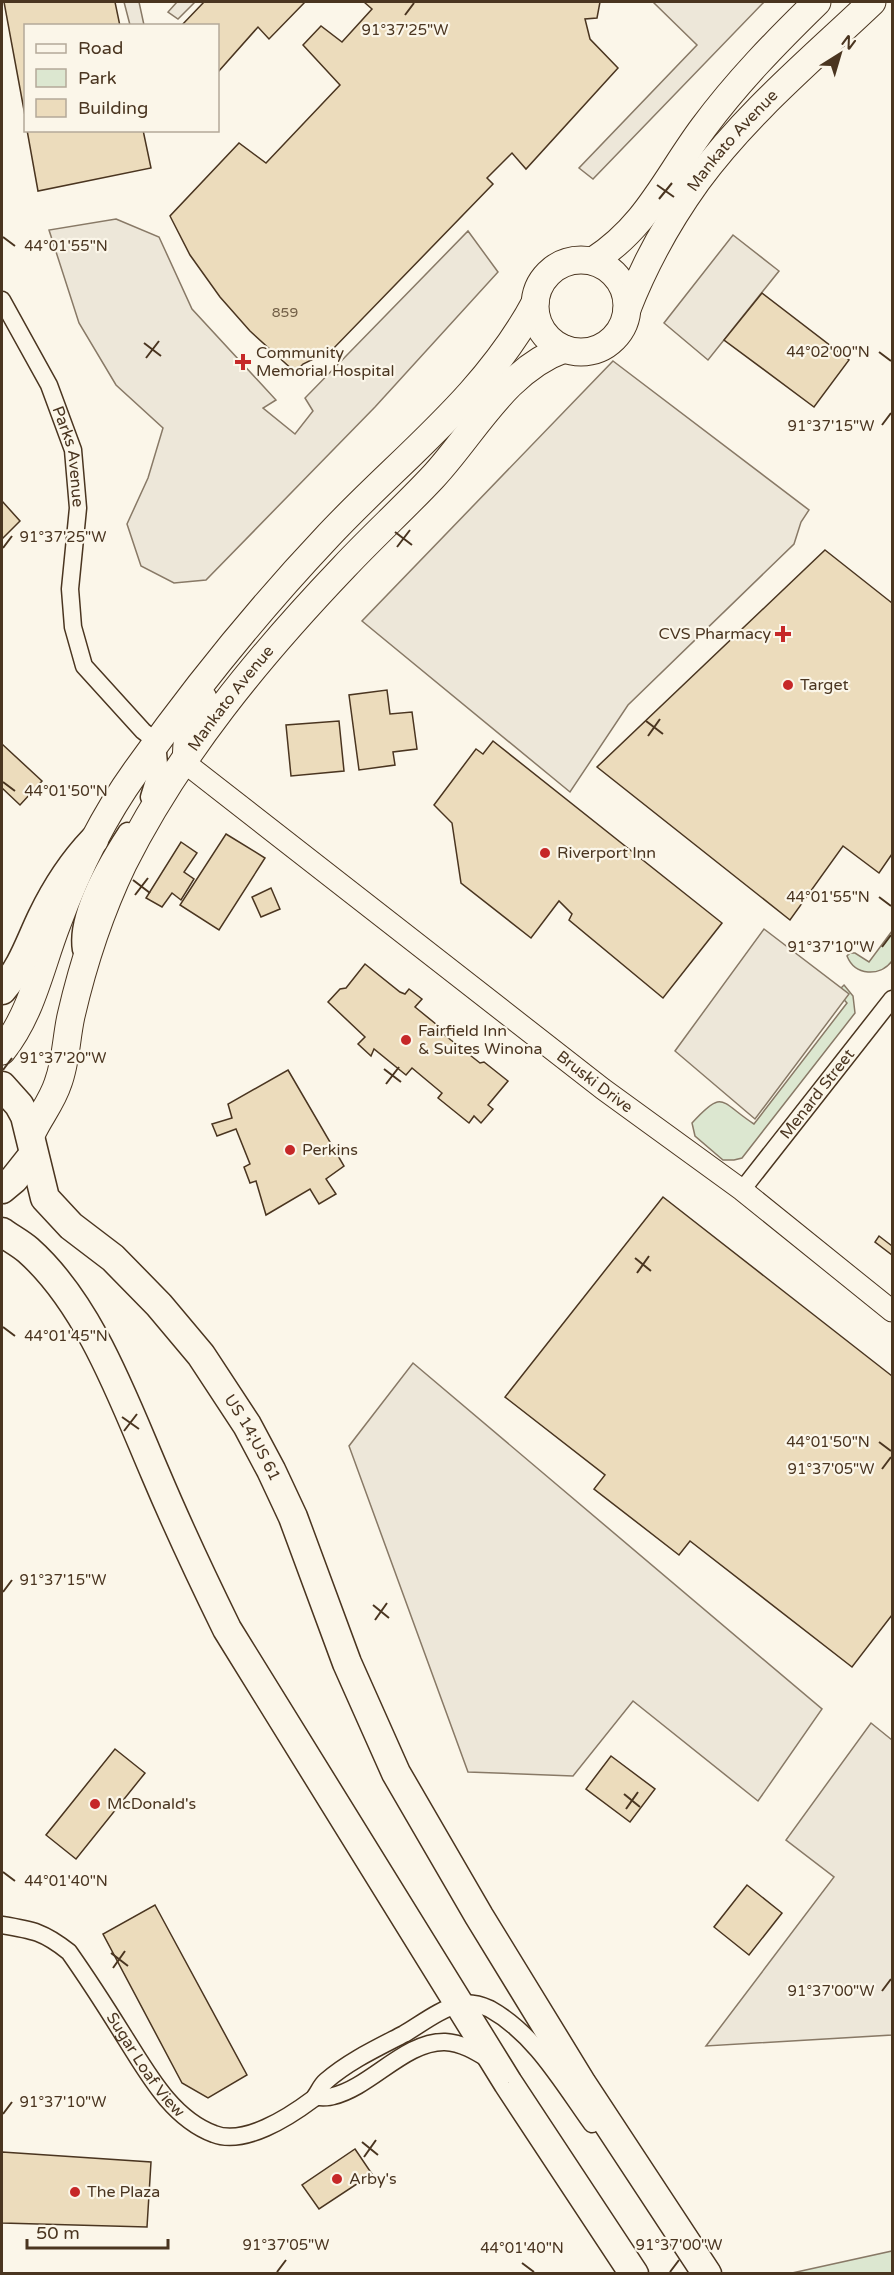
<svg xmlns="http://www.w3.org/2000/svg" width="894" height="2275" viewBox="0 0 894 2275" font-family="'Varela Round',sans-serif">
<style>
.green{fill:#dce7d0;stroke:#887966;stroke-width:1.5}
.parking{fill:#ede7d9;stroke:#887966;stroke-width:1.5}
.building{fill:#ecdcbc;stroke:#4a3520;stroke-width:1.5}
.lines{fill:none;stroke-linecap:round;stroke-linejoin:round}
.minor-casing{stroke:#4a3520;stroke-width:19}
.tertiary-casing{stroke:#4a3520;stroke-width:23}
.primary-casing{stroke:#4a3520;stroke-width:29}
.trunk-casing{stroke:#4a3520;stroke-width:31}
.minor{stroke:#fbf6e9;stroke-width:16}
.tertiary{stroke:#fbf6e9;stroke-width:21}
.primary{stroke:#fbf6e9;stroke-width:27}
.trunk{stroke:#fbf6e9;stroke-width:28}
.ticks{fill:none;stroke:#4a3520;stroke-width:2}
.poi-dot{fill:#c62828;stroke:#fbf6e9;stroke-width:2}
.labels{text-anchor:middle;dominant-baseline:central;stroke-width:4.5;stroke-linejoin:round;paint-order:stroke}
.number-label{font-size:14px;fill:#725f47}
.street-label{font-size:16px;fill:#4a3520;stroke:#fbf6e9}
.poi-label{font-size:16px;fill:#4a3520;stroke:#fbf6e9;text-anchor:start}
.ticks-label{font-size:15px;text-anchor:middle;fill:#4a3520;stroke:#fbf6e9;stroke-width:4.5;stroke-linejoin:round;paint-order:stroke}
</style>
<rect width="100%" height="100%" fill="#fbf6e9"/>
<g class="green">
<path d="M892,931V961C880,977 855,976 847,956L850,953H855L869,962Z"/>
<path d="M844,985L853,996L855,1013L742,1158L734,1160H723L695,1136L692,1123C724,1088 720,1102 754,1124L847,1003L837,992Z"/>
<polygon points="892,2251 892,2273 792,2273"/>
</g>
<g class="parking">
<polygon points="124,2 139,2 144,25 130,25"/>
<polygon points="177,2 195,2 178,19 168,12"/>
<polygon points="653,2 764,2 593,179 579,168 697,45"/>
<polygon points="116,219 159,237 192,309 276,400 263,408 295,434 313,411 305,398 468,231 498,272 375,407 206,580 174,583 141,566 127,524 148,478 163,428 116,385 79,323 49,230"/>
<polygon points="733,235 779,271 708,360 664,323"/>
<polygon points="613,361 809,510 801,522 794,544 628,705 570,792 362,621"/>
<polygon points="764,929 849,994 755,1119 675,1051"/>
<polygon points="413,1363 822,1709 758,1801 633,1701 573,1776 468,1772 349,1446"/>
<polygon points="871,1723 892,1740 892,2035 706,2046 834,1877 786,1840"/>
</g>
<g class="building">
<polygon points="4,2 115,2 120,26 26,26 26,121"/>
<polygon points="204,2 305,2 269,39 258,27 218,72 218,26 181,26"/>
<polygon points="364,2 600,2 597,18 585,19 590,39 618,68 526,169 512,153 487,178 493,184 332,350 303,364 295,372 250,331 220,297 190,255 170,216 239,143 266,163 340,85 303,45 321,26 342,42 372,9"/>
<polygon points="27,130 143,130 151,168 38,191"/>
<polygon points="762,293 849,360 814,407 724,340"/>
<polygon points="2,501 20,521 2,539"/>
<polygon points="825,550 892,603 892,854 879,873 843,846 790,920 597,767"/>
<polygon points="387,690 390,714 412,712 417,749 393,752 395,765 359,770 349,695"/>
<polygon points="339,721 344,771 291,776 286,725"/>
<polygon points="493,741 722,923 663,998 569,920 572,914 559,901 531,938 461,883 452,823 434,805 476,749 483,754"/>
<polygon points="2,744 42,781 20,805 2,788"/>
<polygon points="226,834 265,858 219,930 180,905"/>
<polygon points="181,842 197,853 184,872 194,879 181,900 172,893 162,907 146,898"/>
<polygon points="271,888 280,909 261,917 252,897"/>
<polygon points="365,964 400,992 405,994 409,989 422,999 415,1007 442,1029 442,1033 480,1063 484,1062 508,1081 488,1105 493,1109 481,1123 474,1116 469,1123 438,1098 442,1093 412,1068 406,1075 374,1049 371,1056 358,1044 365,1037 328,1002 340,989 346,988"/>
<polygon points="288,1070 344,1166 326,1179 336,1194 319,1204 310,1189 266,1215 256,1181 250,1183 244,1167 250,1164 236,1129 217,1136 212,1124 232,1118 228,1104"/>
<polygon points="663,1197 892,1376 892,1615 852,1667 690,1541 679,1555 594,1489 605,1475 505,1397"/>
<polygon points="879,1236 892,1246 892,1255 875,1242"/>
<polygon points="115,1749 145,1773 76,1859 46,1835"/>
<polygon points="611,1756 655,1789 630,1822 586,1789"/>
<polygon points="747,1885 782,1913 749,1955 714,1927"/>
<polygon points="155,1905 247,2075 208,2098 182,2083 103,1934"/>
<polygon points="355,2149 372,2174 319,2209 302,2185"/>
<polygon points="2,2152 151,2162 147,2227 2,2223"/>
</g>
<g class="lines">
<g class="minor-casing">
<g id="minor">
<path id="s1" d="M2,300L49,385L73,450L78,508L70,589L73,627L84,666L143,731L157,742L159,764L149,797"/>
<path d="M81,950C75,915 108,860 127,831"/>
<path id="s2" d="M742,1190L892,999"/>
<path id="s3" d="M2,1925C33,1930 44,1932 69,1952C88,1979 106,2007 124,2036C147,2072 171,2118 214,2134C244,2146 289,2117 313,2099C318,2094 320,2086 326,2081C349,2061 377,2048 404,2034C421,2024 440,2009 460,2004C470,2002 481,2005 490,2009C535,2034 563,2084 592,2124"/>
<path d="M315,2097C321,2097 328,2098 333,2096C371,2087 405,2041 445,2042C462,2043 475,2051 488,2059"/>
</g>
</g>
<g class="tertiary-casing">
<g id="tertiary">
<path id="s4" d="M206,697C191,718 181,735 184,762L603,1089L742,1190L892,1311"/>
</g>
</g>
<g class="primary-casing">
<g id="primary">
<circle cx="581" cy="306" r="46"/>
<path d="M593,261C647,226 666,178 703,128C737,82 776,42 817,2"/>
<path id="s5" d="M627,309C645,263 669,220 697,181C746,114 812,59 872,2"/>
<path d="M2,1051C32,1013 40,968 57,924C77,870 103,817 136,771C195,688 259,609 328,536C399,460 485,397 535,303"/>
<path id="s6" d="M31,1135C39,1117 52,1102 58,1083C66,1062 66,1039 71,1016C83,964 100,912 123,864C178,754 259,656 344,567C373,536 404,508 433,477C474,433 505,370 564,349"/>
</g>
</g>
<g class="trunk-casing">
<g id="trunk">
<path d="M2,990C23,966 29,944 42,917C56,888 72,863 94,840"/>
<path id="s7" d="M2,1086L19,1105L25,1116L45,1198L71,1226L113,1258L159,1305L201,1355L247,1425L271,1470L293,1517L347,1663L396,1773L479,1916L582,2084L707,2274"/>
<polyline points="2,1189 14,1179 33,1155"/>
<path d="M2,1232C10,1238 20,1243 28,1250C90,1305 124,1401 156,1475C178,1527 202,1578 227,1629L508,2083L634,2274"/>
</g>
</g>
<use href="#minor" class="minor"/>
<use href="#tertiary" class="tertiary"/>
<use href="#primary" class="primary"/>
<use href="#trunk" class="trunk"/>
</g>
<path class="ticks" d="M405,15L414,3M657,185L674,197M659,199L672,183M3,237L15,246M144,343L161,356M879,352L891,361M146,358L159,341M882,425L891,413M395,532L412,545M397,547L410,530M3,548L12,536M646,721L663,734M648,736L660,719M3,782L15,791M133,880L150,893M135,895L148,878M879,897L891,906M882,947L891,935M384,1069L401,1082M3,1070L12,1058M386,1084L399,1067M635,1258L651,1271M637,1273L649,1256M3,1327L15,1336M122,1417L139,1429M124,1431L137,1414M879,1442L891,1451M882,1469L891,1457M3,1592L12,1580M373,1605L389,1618M375,1620L387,1603M624,1794L640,1807M626,1809L638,1792M3,1872L15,1881M111,1953L128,1966M113,1968L125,1951M882,1991L891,1979M3,2114L12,2102M362,2142L378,2155M364,2157L376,2140M522,2263L534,2272M277,2272L286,2260M670,2272L679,2260"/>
<g class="poi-dot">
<path d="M240 353h6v6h6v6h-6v6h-6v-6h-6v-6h6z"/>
<path d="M780 625h6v6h6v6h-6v6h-6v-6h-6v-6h6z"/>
<circle cx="788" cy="685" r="6"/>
<circle cx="545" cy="853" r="6"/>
<circle cx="406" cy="1040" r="6"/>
<circle cx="290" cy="1150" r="6"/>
<circle cx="95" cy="1804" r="6"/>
<circle cx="337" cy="2179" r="6"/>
<circle cx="75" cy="2192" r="6"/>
</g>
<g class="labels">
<g class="number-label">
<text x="285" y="312">859</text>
</g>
<g class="street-label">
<text stroke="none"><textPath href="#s5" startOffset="200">Mankato Avenue</textPath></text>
<text stroke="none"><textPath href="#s1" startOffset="172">Parks Avenue</textPath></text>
<text stroke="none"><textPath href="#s6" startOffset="486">Mankato Avenue</textPath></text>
<text stroke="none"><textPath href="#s4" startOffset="591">Bruski Drive</textPath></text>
<text stroke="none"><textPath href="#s2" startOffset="122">Menard Street</textPath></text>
<text stroke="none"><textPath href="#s7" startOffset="442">US 14;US 61</textPath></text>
<text stroke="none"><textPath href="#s3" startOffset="210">Sugar Loaf View</textPath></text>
</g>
<g class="poi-label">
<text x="256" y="353">Community<tspan x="256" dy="18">Memorial Hospital</tspan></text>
<text x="771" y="634" text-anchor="end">CVS Pharmacy</text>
<text x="800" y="685">Target</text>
<text x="557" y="853">Riverport Inn</text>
<text x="418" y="1031">Fairfield Inn<tspan x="418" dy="18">&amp; Suites Winona</tspan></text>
<text x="302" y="1150">Perkins</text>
<text x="107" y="1804">McDonald's</text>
<text x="349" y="2179">Arby's</text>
<text x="87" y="2192">The Plaza</text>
</g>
</g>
<g class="ticks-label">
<text x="405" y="35">91°37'25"W</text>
<text x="66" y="251">44°01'55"N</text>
<text x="828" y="357">44°02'00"N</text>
<text x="831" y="431">91°37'15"W</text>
<text x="63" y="542">91°37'25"W</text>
<text x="66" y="796">44°01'50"N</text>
<text x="828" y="902">44°01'55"N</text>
<text x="831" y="952">91°37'10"W</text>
<text x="63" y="1063">91°37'20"W</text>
<text x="66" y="1341">44°01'45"N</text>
<text x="828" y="1447">44°01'50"N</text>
<text x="831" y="1474">91°37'05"W</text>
<text x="63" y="1585">91°37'15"W</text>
<text x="66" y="1886">44°01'40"N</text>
<text x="831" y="1996">91°37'00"W</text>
<text x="63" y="2107">91°37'10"W</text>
<text x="286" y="2250">91°37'05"W</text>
<text x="679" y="2250">91°37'00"W</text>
<text x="522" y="2253">44°01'40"N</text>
</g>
<rect width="894" height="2275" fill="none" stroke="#4a3520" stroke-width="6"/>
<rect x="24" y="24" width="195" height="108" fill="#fbf6e9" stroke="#b4a999" stroke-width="1.5"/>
<rect x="36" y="44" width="30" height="9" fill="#fbf6e9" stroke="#b4a999" stroke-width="1.5"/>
<text x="78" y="54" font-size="18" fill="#4a3520">Road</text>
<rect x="36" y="69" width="30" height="18" fill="#dce7d0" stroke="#b4a999" stroke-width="1.5"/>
<text x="78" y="84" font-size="18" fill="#4a3520">Park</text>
<rect x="36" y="99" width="30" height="18" fill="#ecdcbc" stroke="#b4a999" stroke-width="1.5"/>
<text x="78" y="114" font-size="18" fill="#4a3520">Building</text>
<g transform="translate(840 54) rotate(37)" stroke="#fbf6e9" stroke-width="4.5" paint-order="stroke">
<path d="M0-4.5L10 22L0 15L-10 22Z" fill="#4a3520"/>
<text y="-9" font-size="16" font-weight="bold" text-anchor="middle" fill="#4a3520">N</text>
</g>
<path d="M27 2239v9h141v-9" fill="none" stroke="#4a3520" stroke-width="3"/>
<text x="36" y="2239" font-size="18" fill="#4a3520" stroke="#fbf6e9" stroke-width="4.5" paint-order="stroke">50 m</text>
</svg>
